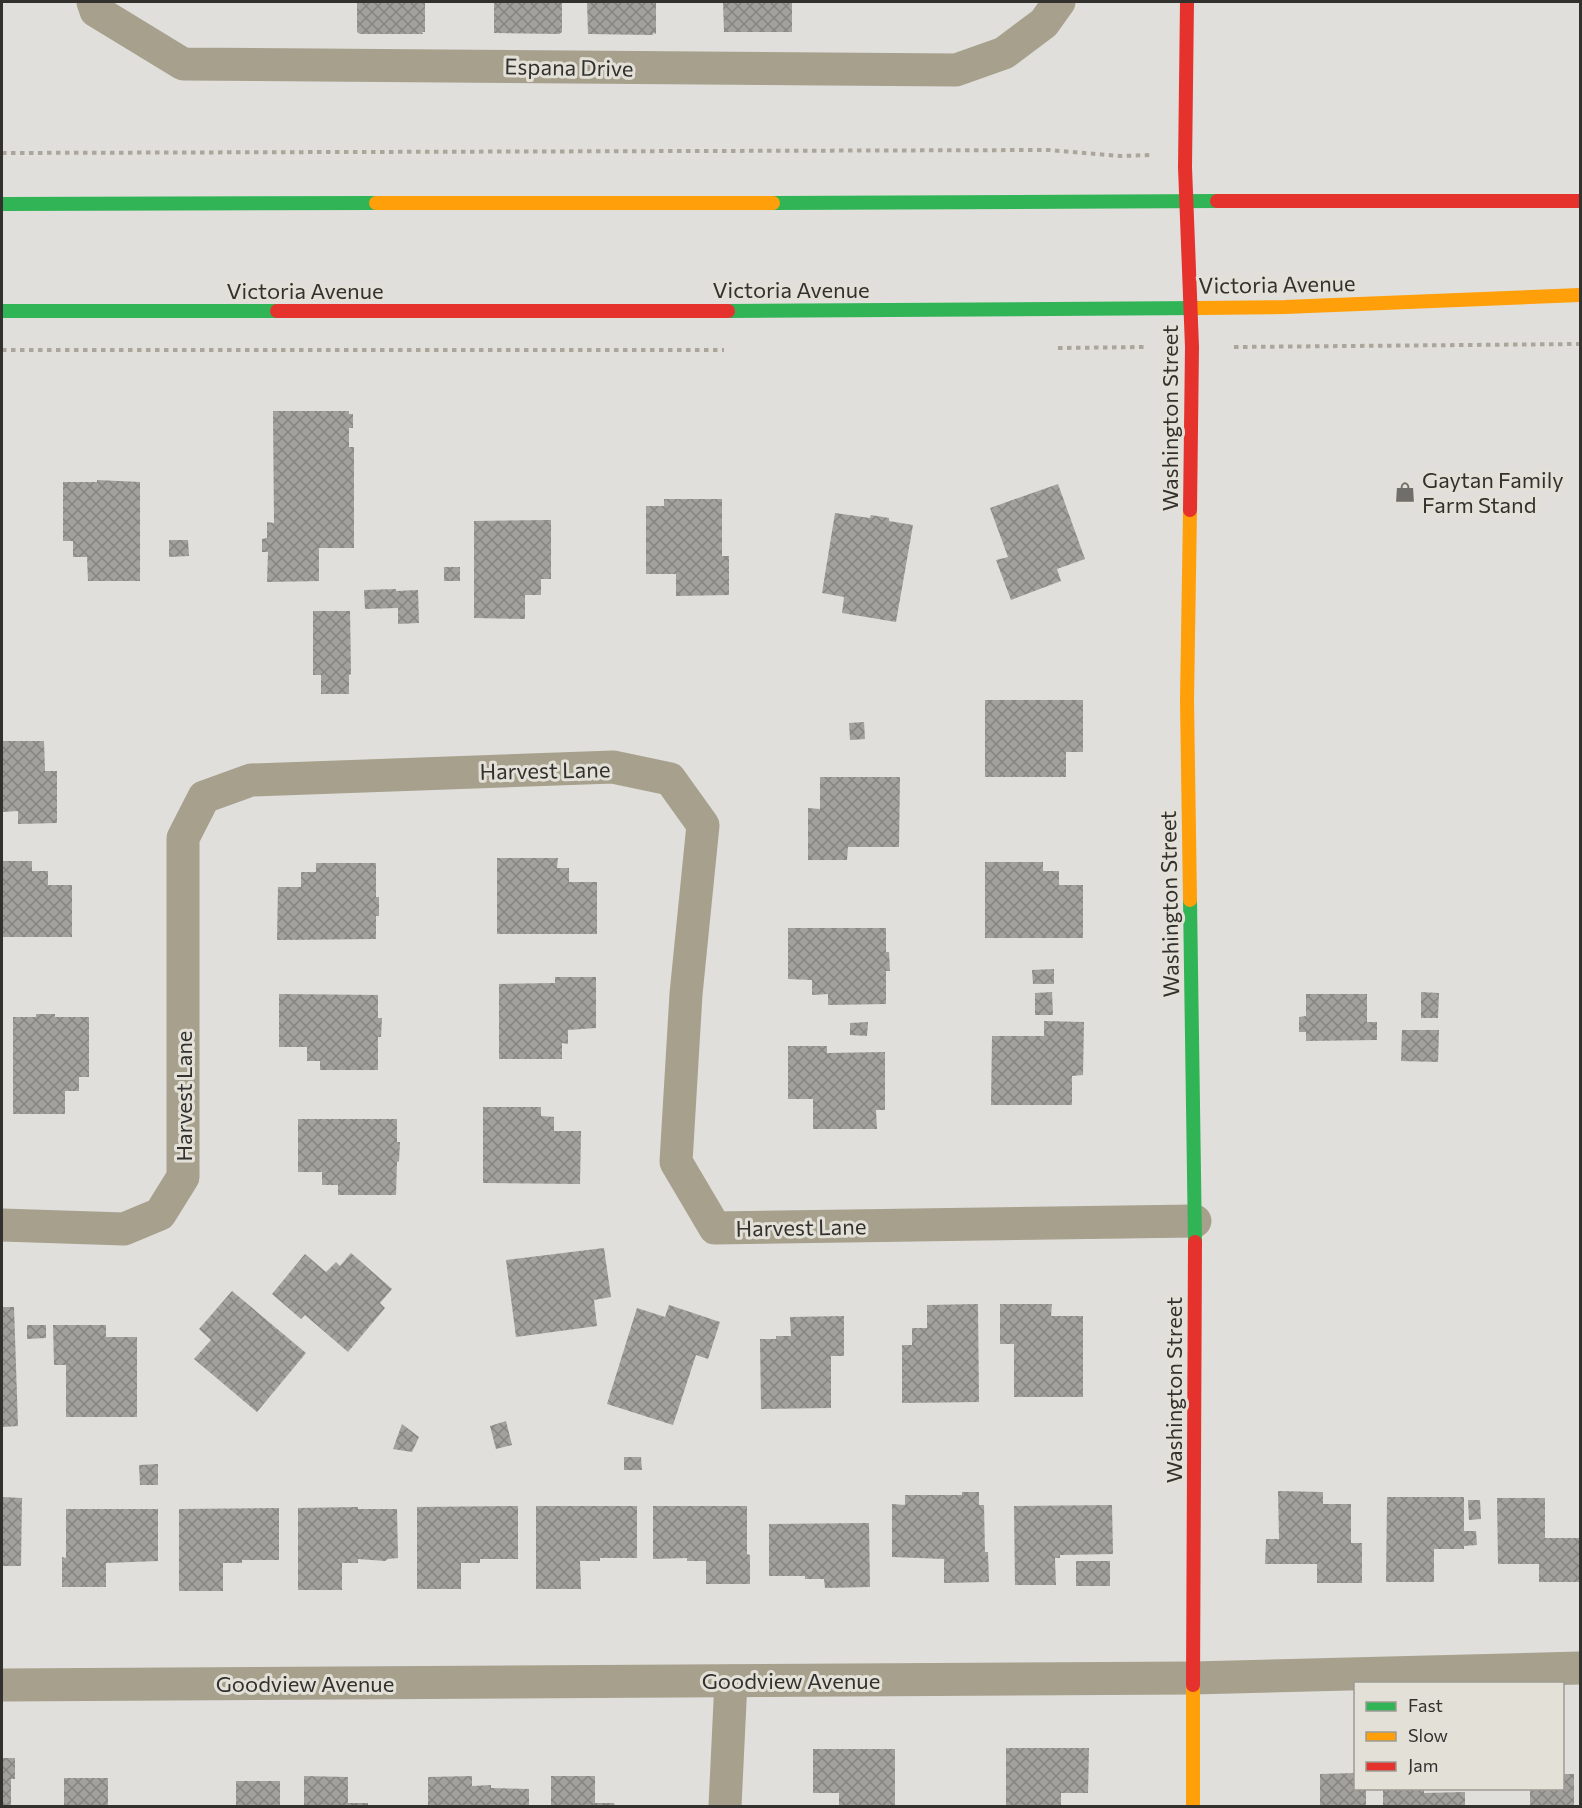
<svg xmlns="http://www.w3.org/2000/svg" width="1582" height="1808" viewBox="0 0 1582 1808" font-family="Commissioner,sans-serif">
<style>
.building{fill:url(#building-cross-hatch)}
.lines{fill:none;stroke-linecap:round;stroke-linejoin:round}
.path{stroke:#aaa79a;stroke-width:4;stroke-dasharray:4.5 4.5;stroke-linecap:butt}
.street{stroke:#a6a08d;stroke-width:33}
.fast{stroke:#30b455;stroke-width:14}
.slow{stroke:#ff9f0a;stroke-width:14}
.jam{stroke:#e5322d;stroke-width:14}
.labels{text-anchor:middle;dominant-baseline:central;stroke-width:6;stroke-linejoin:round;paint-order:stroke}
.street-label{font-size:22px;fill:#32312e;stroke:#e3e0d8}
.poi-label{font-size:22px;fill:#32312e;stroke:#e3e0d8;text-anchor:start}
</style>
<defs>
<pattern id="building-cross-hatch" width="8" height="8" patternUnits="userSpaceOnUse" patternTransform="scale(1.5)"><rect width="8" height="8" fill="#a2a19d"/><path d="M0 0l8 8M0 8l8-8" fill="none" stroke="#858480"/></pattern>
</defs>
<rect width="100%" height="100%" fill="#e0dfdb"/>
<g class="building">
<polygon points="357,2 425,2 425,32 422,32 423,34 360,34 357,32"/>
<polygon points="494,2 562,2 562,32 559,34 494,33"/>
<polygon points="587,2 656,2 656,34 653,33 653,35 588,34"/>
<polygon points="723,2 792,2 792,32 724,32"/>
<polygon points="273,411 349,411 349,414 353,414 353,428 349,428 349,447 354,447 354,548 319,548 319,581 267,582 268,552 262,552 262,539 267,538 267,522 274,523"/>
<polygon points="97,480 140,482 140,581 88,581 87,557 73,557 73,541 63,541 63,482 97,482"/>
<polygon points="1058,484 1085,559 1057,569 1061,581 1011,600 996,560 1008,557 990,508"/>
<polygon points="664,499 722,499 722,556 729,556 729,595 676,596 676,574 646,574 646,506 664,506"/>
<polygon points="835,513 870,518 871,515 889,518 889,521 913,525 896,622 842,613 844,597 822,593"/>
<polygon points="551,520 551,579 541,579 541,595 525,595 525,619 474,618 474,521"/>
<polygon points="169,540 188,540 189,556 169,557"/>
<rect x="444" y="567" width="16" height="14"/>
<polygon points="396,589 396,591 418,590 419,623 398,624 398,608 365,609 364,590"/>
<polygon points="313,611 350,611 351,674 349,675 349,694 321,694 321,675 313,675"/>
<polygon points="985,700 1083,700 1083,752 1066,752 1066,777 985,777"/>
<polygon points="864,722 865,739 850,740 849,723"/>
<polygon points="2,741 44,741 45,771 57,771 57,823 18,824 18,811 2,812"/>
<polygon points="820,777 900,777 899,847 848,847 847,860 808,860 808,808 820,809"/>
<polygon points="497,858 558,858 557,868 569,868 569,882 597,882 597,934 497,934"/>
<polygon points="2,861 32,861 32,871 48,871 48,885 72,885 72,937 2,937"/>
<polygon points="985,862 1043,862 1043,871 1059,871 1059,885 1083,885 1083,938 985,938"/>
<polygon points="316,863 376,863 376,897 379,897 379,916 376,916 376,939 277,940 278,887 301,887 301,872 316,872"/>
<polygon points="788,928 886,928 886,952 889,952 890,971 886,971 886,1004 828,1005 828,994 812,995 812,980 788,979"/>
<polygon points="1054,969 1054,984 1033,984 1032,970"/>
<polygon points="555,977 596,977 596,1028 568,1030 568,1044 562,1043 562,1059 499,1059 499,984 555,983"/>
<polygon points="1052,992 1053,1015 1035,1015 1035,993"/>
<polygon points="1421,992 1439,993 1438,1018 1421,1018"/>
<polygon points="279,994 378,995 378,1018 382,1018 381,1037 378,1037 378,1070 320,1070 320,1061 307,1061 307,1047 279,1047"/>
<polygon points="1306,994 1367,994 1367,1022 1377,1022 1377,1040 1306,1041 1306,1032 1299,1032 1299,1017 1306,1016"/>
<polygon points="36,1014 55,1014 55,1017 89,1017 89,1077 79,1077 79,1091 65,1091 65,1114 13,1114 13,1017 36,1017"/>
<polygon points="1044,1021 1084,1022 1083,1075 1072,1076 1072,1105 991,1105 992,1036 1044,1036"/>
<polygon points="868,1022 867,1036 850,1035 850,1023"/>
<polygon points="1402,1030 1439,1030 1438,1062 1401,1061"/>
<polygon points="788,1046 827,1046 827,1053 885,1052 885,1110 876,1110 877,1129 813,1129 813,1099 788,1099"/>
<polygon points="483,1107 541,1107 541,1116 554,1117 554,1131 581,1131 580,1184 483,1183"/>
<polygon points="298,1119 397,1119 397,1142 400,1142 399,1161 397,1162 396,1195 338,1195 338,1185 322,1185 322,1172 298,1172"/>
<polygon points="604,1248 611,1297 594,1300 597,1326 516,1337 506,1260"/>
<polygon points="351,1253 392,1289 380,1303 385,1308 348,1352 305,1315 301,1319 272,1294 305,1254 326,1272 336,1262 340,1266"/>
<polygon points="232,1291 306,1353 257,1412 194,1359 211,1340 199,1329"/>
<polygon points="978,1304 979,1402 902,1403 902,1345 912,1345 912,1328 927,1328 927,1305"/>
<polygon points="1000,1304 1052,1304 1051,1316 1083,1316 1083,1397 1014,1397 1014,1344 1000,1344"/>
<polygon points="669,1305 720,1322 708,1359 696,1355 673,1425 607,1404 637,1308 665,1317"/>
<polygon points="2,1307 14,1307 18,1426 2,1427"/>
<polygon points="844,1316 844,1356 831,1356 831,1408 761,1409 760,1339 776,1339 776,1336 791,1336 790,1317"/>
<polygon points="27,1325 46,1325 46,1338 27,1339"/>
<polygon points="53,1325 106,1325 106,1337 137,1337 137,1417 66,1417 66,1365 54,1365"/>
<polygon points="506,1421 512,1445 496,1449 490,1426"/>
<polygon points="402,1424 419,1437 412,1452 393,1449"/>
<polygon points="624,1457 641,1457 642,1470 624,1470"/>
<polygon points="158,1464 158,1485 140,1485 139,1465"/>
<polygon points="1278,1491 1323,1492 1323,1504 1351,1504 1351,1543 1362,1543 1362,1583 1317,1583 1317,1564 1265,1564 1266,1539 1279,1539"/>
<polygon points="962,1492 979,1492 979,1505 984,1505 985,1552 988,1552 989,1582 944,1583 944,1559 892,1557 892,1504 905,1505 905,1495 962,1495"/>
<polygon points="2,1497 22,1498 21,1566 2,1566"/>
<polygon points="1387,1497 1464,1497 1464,1531 1476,1531 1477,1545 1464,1546 1464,1549 1434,1549 1434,1582 1386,1582"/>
<polygon points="1497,1498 1545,1498 1545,1538 1580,1538 1580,1582 1539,1582 1539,1564 1498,1564"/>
<polygon points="1468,1500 1480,1500 1481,1519 1469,1520"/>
<polygon points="1112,1505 1113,1554 1060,1555 1060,1558 1055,1558 1056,1585 1015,1585 1014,1506"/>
<polygon points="518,1506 518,1559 480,1559 480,1563 461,1563 461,1589 417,1589 417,1507"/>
<polygon points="536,1506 637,1506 637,1558 600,1558 600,1561 580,1561 581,1589 536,1589"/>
<polygon points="653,1506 747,1506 747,1554 750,1555 750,1584 706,1584 706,1561 687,1561 687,1558 653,1559"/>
<polygon points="358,1507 358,1509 397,1509 398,1558 388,1559 385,1561 358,1559 358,1563 342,1563 342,1590 298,1590 298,1508"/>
<polygon points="279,1508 279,1560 242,1560 242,1563 223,1563 223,1591 179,1591 179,1509"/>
<polygon points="66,1509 158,1509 158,1561 106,1563 106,1587 62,1587 62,1557 66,1558"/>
<polygon points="869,1523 870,1587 825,1588 824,1579 805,1579 805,1576 769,1576 769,1524"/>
<rect x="1076" y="1561" width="34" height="25"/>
<polygon points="1006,1748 1089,1748 1088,1793 1061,1793 1061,1806 1006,1806"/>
<polygon points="813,1749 895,1749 895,1806 839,1806 839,1793 813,1793"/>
<polygon points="2,1758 15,1758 15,1779 11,1779 11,1806 2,1806"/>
<polygon points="1356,1773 1356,1788 1366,1788 1366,1806 1320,1806 1320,1774"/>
<polygon points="1562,1774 1574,1774 1574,1806 1530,1806 1530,1788 1562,1788"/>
<polygon points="304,1776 348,1777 348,1803 368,1803 368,1806 304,1806"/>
<polygon points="472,1776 472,1786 491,1785 491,1788 529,1789 529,1806 428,1806 428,1777"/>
<polygon points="551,1776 595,1776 595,1803 614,1803 615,1806 551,1806"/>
<rect x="64" y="1778" width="44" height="28"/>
<rect x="236" y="1781" width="44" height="25"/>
<polygon points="1383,1788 1424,1788 1424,1793 1465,1792 1465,1806 1383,1806"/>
</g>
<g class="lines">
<g class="path">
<polyline points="2,153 1049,150 1120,156 1151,155"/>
<polyline points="1234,347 1580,344"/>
<polyline points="1058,348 1145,347"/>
<polyline points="2,350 724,350"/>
</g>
<g class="street">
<polyline points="93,2 96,11 183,64 956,70 1004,53 1044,23 1059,2"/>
<polyline points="2,1225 124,1229 160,1214 183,1177 183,838 204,797 251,780 613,767 670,779 703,825 686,994 676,1162 715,1228 1195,1221"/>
<polyline points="2,1685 1193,1678 1580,1668"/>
<polyline points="725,1806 731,1681"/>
</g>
<g class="fast">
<polyline points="773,203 1217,201"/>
<polyline points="2,204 376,203"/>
<polyline points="2,311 277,311"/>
<polyline points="728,311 1200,308"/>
<polyline points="1190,900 1195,1242"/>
</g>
<g class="slow">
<polyline points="376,203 773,203"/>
<polyline points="1200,308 1285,307 1580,295"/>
<polyline points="1190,510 1187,700 1190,900"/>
<polyline points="1193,1806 1193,1685"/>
</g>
<g class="jam">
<polyline points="1187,2 1185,167 1192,347 1190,510"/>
<polyline points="1217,201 1580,201"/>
<polyline points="277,311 728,311"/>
<polyline points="1193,1685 1195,1242"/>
</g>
</g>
<defs>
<g id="shop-bare" transform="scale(1.62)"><path d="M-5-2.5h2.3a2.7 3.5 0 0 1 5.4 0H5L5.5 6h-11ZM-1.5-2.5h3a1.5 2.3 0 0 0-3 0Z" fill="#6f6e6b" stroke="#e3e0d8" stroke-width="2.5" paint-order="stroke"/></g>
</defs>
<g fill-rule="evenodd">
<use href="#shop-bare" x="1405" y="492"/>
</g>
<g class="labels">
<g class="street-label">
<text transform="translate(569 67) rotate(1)">Espana Drive</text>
<text transform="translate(1277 284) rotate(-1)">Victoria Avenue</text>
<text x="791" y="289">Victoria Avenue</text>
<text x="305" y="290">Victoria Avenue</text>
<text transform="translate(1169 418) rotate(-90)">Washington Street</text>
<text transform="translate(545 770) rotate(-1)">Harvest Lane</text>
<text transform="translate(1169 904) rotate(-91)">Washington Street</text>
<text transform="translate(183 1096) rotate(-90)">Harvest Lane</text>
<text transform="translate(801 1227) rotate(-1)">Harvest Lane</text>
<text transform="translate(1173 1390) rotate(-90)">Washington Street</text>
<text x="791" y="1680">Goodview Avenue</text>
<text x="305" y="1683">Goodview Avenue</text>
</g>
<g class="poi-label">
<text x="1422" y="479">Gaytan Family<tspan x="1422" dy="25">Farm Stand</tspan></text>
</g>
</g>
<rect width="1582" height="1808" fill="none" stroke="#32312e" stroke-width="6"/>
<rect x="1354" y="1682" width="210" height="108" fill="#e3e0d8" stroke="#9c9a94" stroke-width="1.5"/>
<rect x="1366" y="1702" width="30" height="9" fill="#30b455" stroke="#9c9a94" stroke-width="1.5"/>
<text x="1408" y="1712" font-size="18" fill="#32312e">Fast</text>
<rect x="1366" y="1732" width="30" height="9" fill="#ff9f0a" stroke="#9c9a94" stroke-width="1.5"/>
<text x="1408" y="1742" font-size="18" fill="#32312e">Slow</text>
<rect x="1366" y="1762" width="30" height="9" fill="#e5322d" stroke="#9c9a94" stroke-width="1.5"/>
<text x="1408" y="1772" font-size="18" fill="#32312e">Jam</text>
</svg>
